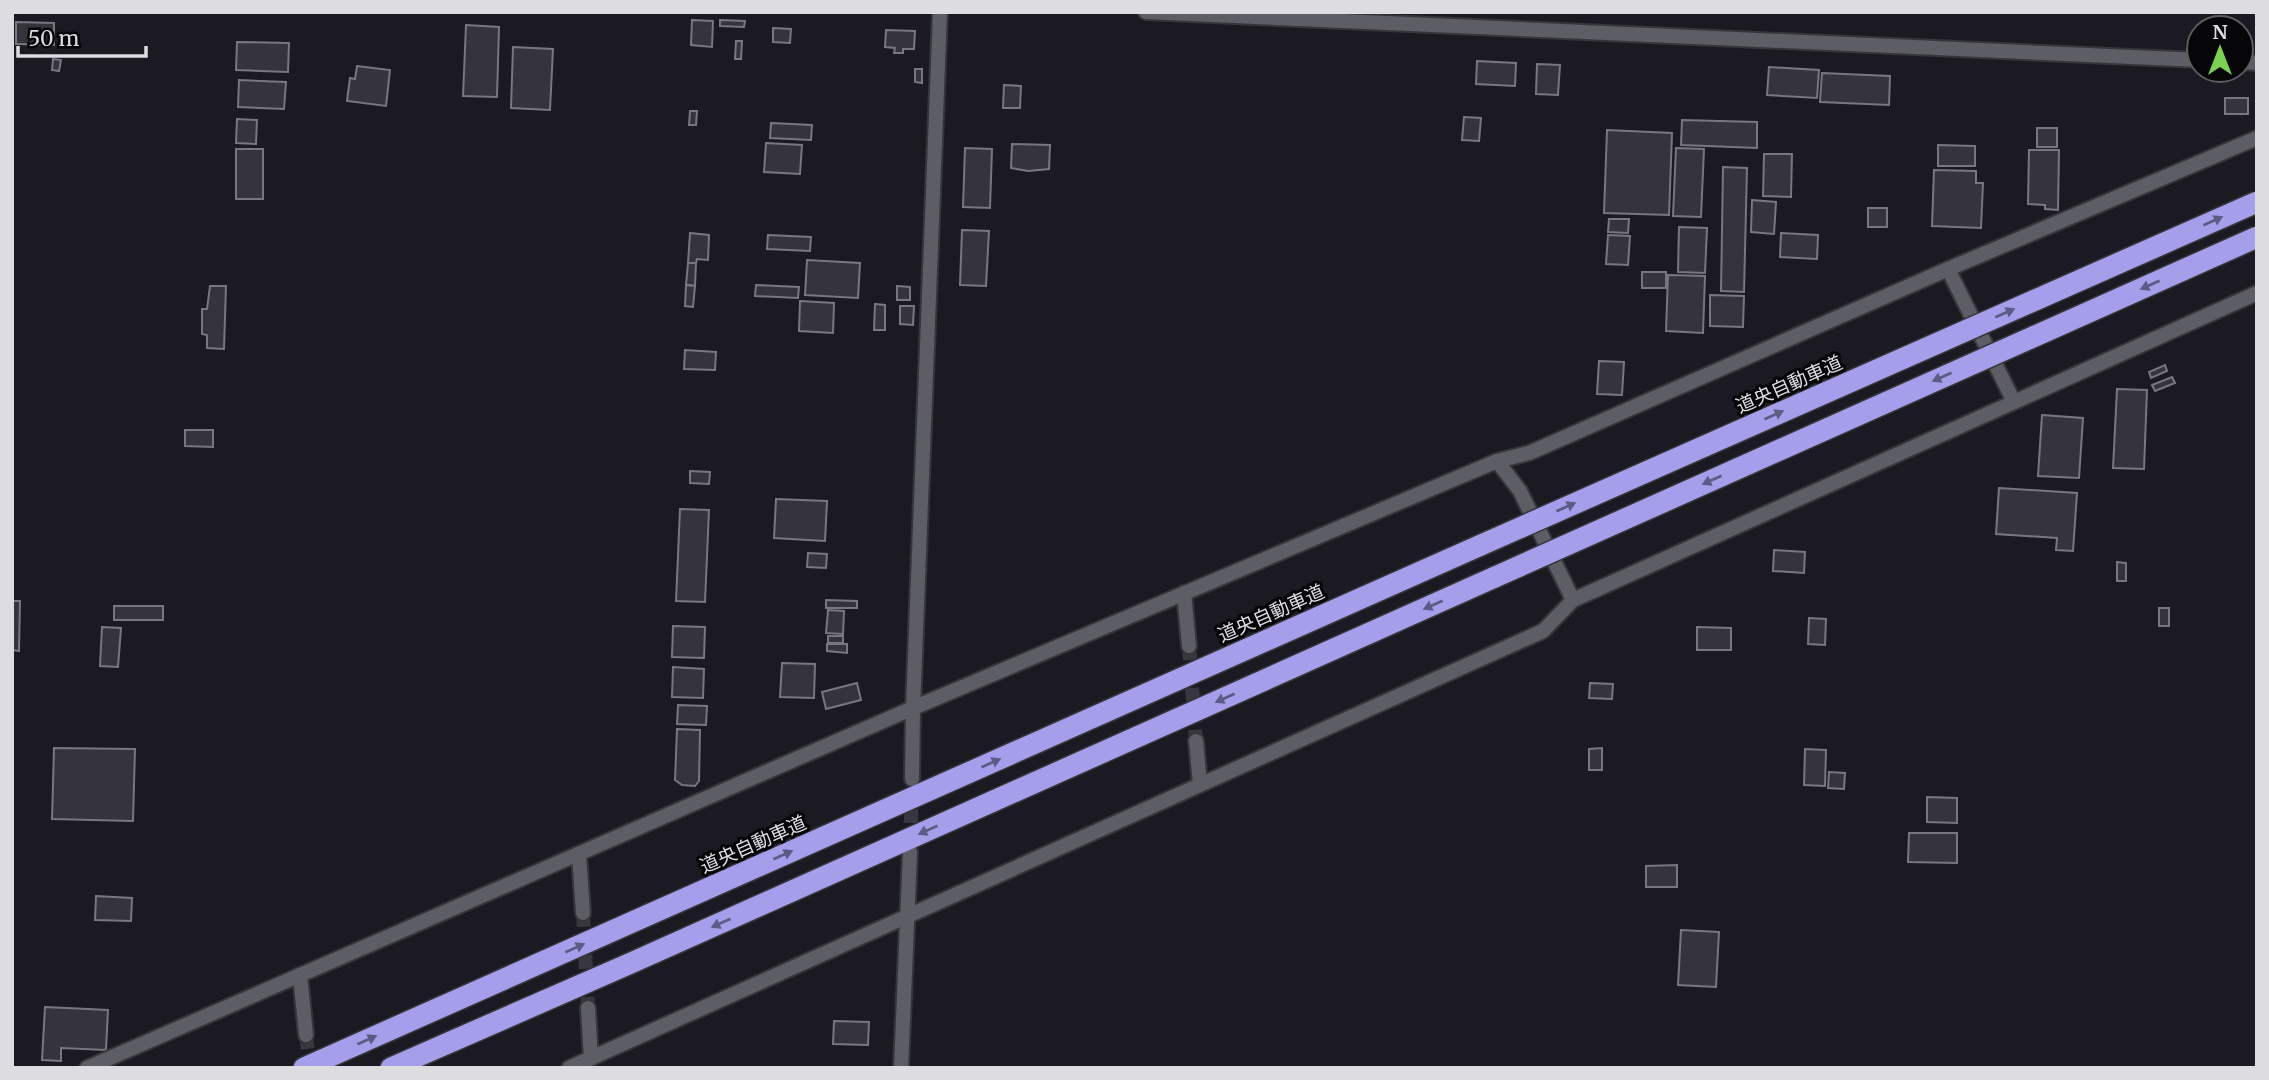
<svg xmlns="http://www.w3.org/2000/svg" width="2269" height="1080" viewBox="0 0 2269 1080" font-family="Merriweather,'Noto Sans JP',serif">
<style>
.building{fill:#35343d;stroke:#777781;stroke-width:2}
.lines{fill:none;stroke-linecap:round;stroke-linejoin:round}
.minor-tunnel{stroke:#38373f;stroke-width:14;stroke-dasharray:14 7;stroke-linecap:butt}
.minor-casing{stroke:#35353a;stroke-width:18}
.motorway-casing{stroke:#35353a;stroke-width:24}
.minor{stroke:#5d5d66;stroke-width:14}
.motorway{stroke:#a49eeb;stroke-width:21}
.motorway-bridge-casing{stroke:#35353a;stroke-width:24;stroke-linecap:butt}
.motorway-bridge{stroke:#a49eeb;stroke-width:21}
.oneway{fill:#5d5a85}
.labels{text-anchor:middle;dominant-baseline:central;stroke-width:6;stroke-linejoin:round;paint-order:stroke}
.street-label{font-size:19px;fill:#dcdce1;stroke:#060609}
</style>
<rect width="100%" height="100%" fill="#1b1a22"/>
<g class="building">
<polygon points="692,20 713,21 712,47 691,45"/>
<polygon points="720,20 745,21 744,27 720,26"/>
<polygon points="16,22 54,23 54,45 16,44"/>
<polygon points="466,25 499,27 497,97 463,96"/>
<polygon points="773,28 791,29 790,43 773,42"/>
<polygon points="886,30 915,31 914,49 903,49 903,53 894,53 895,48 885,47"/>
<polygon points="736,41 742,41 741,59 735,59"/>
<polygon points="237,42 289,43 288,72 236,70"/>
<polygon points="513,47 553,49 550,110 511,108"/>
<polygon points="53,59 61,60 59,71 52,70"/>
<polygon points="1477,61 1516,63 1515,86 1476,84"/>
<polygon points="1537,64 1560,65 1558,95 1536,94"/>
<polygon points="357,66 390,70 386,106 347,101 350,78 355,79"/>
<polygon points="1769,67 1819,70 1817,98 1767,95"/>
<polygon points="915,69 922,69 922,83 915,82"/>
<polygon points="1822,73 1890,76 1889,105 1820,102"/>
<polygon points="239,80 286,82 284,109 238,107"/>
<polygon points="1004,85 1021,86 1020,108 1003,108"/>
<rect x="2225" y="98" width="23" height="16"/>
<polygon points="690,111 697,111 696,125 689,125"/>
<polygon points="1464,117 1481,118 1479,141 1462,140"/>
<polygon points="237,119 257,120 256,144 236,143"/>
<polygon points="1682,120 1757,122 1757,148 1681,145"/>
<polygon points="771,123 812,125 811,140 770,138"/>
<rect x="2037" y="128" width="20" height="19"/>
<polygon points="1607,130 1672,133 1669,215 1604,213"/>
<polygon points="766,143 802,145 800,174 764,172"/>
<polygon points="1012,144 1050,145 1049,169 1028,171 1011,168"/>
<polygon points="1938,145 1975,146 1975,166 1938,166"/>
<polygon points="965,148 992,149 990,208 963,207"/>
<polygon points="1676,148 1704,149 1701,217 1673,216"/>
<rect x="236" y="149" width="27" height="50"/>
<polygon points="2029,150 2059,150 2058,210 2045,209 2045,205 2028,204"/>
<polygon points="1764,154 1792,154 1791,197 1763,196"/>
<polygon points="1723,167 1747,168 1744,292 1721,291"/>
<polygon points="1934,170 1976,171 1976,183 1983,183 1981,228 1932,226"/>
<polygon points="1752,200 1776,202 1774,234 1751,232"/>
<rect x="1868" y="208" width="19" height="19"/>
<polygon points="1609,219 1629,219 1628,233 1608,232"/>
<polygon points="1679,227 1707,228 1705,273 1678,272"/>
<polygon points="962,230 989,231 986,286 960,285"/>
<polygon points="690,233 709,235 708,260 697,259 696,263 688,263"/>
<polygon points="1781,233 1818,235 1817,259 1780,257"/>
<polygon points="768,235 811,237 810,251 767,249"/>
<polygon points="1608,235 1630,236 1628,265 1606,264"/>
<polygon points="807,260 860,263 858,298 805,295"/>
<polygon points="688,263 696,263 695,286 686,285"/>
<rect x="1642" y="272" width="24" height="16"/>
<polygon points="1668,275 1705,276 1703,333 1666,331"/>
<polygon points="686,285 695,286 693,307 685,306"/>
<polygon points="756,285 799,287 798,298 755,296"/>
<polygon points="210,286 226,286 224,349 207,348 207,335 202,334 202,309 207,309"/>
<polygon points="897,286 910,287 910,300 897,300"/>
<polygon points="1710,295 1744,296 1743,327 1710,326"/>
<polygon points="800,301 834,303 833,333 799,331"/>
<polygon points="875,304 885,305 885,330 874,330"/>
<polygon points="900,306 914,306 913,325 900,324"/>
<polygon points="685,350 716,352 715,370 684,369"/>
<polygon points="1599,361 1624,362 1622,395 1597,394"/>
<polygon points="2165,365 2167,371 2151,378 2149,372"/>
<polygon points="2172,377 2175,383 2155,391 2152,385"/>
<polygon points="2117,389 2147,390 2144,469 2113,468"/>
<polygon points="2042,415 2083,418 2079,478 2038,476"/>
<polygon points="185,430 213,430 213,447 185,446"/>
<polygon points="690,471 710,472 709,484 690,483"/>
<polygon points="1999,488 2077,493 2073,551 2056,550 2057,538 1996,534"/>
<polygon points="776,499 827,501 825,541 774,538"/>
<polygon points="680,509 709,510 705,602 676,601"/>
<polygon points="1774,550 1805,552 1804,573 1773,571"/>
<polygon points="808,553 827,554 826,568 807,567"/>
<polygon points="2117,562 2126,563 2126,581 2117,581"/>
<polygon points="826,600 857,601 857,608 826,608"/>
<polygon points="12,601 20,601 19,651 12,650"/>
<rect x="114" y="606" width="49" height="14"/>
<rect x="2159" y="608" width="10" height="18"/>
<polygon points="828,610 844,611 843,634 826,633"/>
<polygon points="1809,618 1826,619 1825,645 1808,644"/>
<polygon points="673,626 705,627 704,658 672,657"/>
<polygon points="102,627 121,628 118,667 100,666"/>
<polygon points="1697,627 1731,628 1731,650 1697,650"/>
<rect x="828" y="636" width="15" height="7"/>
<polygon points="827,644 847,644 847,653 827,651"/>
<polygon points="782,663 815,664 814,698 780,697"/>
<polygon points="673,667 704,669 703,698 672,697"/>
<polygon points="857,683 861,700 826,709 822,692"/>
<polygon points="1590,683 1613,684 1612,699 1589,698"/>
<polygon points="678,705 707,706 706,725 677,724"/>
<polygon points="677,729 700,730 699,781 695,786 682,785 675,780"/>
<polygon points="54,748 135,749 133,821 52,819"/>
<polygon points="1602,748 1602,770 1589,770 1589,749"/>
<polygon points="1805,749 1826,750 1825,786 1804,785"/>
<polygon points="1829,772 1845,773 1844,789 1828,788"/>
<polygon points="1927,797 1957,798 1957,823 1927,822"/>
<polygon points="1909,833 1957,833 1957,863 1908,862"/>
<polygon points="1677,865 1677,887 1646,887 1646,866"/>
<polygon points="96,896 132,898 131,921 95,920"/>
<polygon points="1681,930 1719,932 1716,987 1678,985"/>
<polygon points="45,1007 108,1010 106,1050 61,1048 61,1061 42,1060"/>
<polygon points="834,1021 869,1022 868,1045 833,1044"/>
</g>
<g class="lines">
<g class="minor-tunnel">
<polyline points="1189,646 1196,741"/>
<polyline points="910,844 912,790"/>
<polyline points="583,913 588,1008"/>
<polyline points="306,1035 310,1068"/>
</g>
<g class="minor-casing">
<g id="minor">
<polyline points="1146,12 2199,60"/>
<polyline points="2241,62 2257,63"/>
<polyline points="1948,269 2014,402"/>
<polyline points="1497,461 1520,491 1573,600"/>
<polyline points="1184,593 1189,646"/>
<polyline points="1196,741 1200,784"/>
<polyline points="912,779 913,708 940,12"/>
<polyline points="579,854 583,913"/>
<polyline points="300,975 306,1035"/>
<polyline points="588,1008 591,1058"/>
<polyline points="87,1068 913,708 1497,461 1529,453 1948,269 2257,138"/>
<polyline points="569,1068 1543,631 1573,600 2257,293"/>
<polyline points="901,1068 910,852"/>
</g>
</g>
<g class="motorway-casing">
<g id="motorway">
<polyline points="304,1068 1481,545"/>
<polyline points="391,1068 631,963 1495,577"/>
</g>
</g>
<use href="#minor" class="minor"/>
<use href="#motorway" class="motorway"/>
<g class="motorway-bridge-casing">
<g id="motorway-bridge">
<polyline points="1481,545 2257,202"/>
<polyline points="1495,577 2257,237"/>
</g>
</g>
<use href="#motorway-bridge" class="motorway-bridge"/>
</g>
<defs><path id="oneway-solid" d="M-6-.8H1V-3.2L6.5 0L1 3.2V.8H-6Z" transform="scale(1.75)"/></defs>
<g class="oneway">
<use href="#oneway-solid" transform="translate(2213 221) rotate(-24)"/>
<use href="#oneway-solid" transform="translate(2150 285) rotate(156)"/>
<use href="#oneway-solid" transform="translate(2005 313) rotate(-24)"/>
<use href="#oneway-solid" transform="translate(1942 377) rotate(156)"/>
<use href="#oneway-solid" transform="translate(1774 415) rotate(-24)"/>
<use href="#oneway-solid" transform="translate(1712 480) rotate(156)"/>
<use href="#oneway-solid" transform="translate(1566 507) rotate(-24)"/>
<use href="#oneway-solid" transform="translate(1433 605) rotate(156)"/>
<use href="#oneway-solid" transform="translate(1225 698) rotate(156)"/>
<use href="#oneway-solid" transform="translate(991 763) rotate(-24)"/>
<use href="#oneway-solid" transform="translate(928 830) rotate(156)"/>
<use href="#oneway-solid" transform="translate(783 855) rotate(-24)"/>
<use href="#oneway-solid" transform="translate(721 923) rotate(156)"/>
<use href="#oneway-solid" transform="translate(575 948) rotate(-24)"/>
<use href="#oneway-solid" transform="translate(367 1040) rotate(-24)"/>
</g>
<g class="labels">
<g class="street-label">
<text transform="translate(1789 384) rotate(-24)">道央自動車道</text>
<text transform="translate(1271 613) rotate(-24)">道央自動車道</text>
<text transform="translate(753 844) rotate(-24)">道央自動車道</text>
</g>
</g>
<rect width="2269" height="1080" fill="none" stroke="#dcdce1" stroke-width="28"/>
<g transform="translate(2220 49)"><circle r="33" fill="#060609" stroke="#5c5c5f" stroke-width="2"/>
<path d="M0-5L12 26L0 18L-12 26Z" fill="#7cd155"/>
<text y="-10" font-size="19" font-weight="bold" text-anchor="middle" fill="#dcdce1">N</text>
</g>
<path d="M18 46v10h128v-10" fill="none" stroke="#dcdce1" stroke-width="3.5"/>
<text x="28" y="46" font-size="21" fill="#dcdce1" stroke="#060609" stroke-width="5" paint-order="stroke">50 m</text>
</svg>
